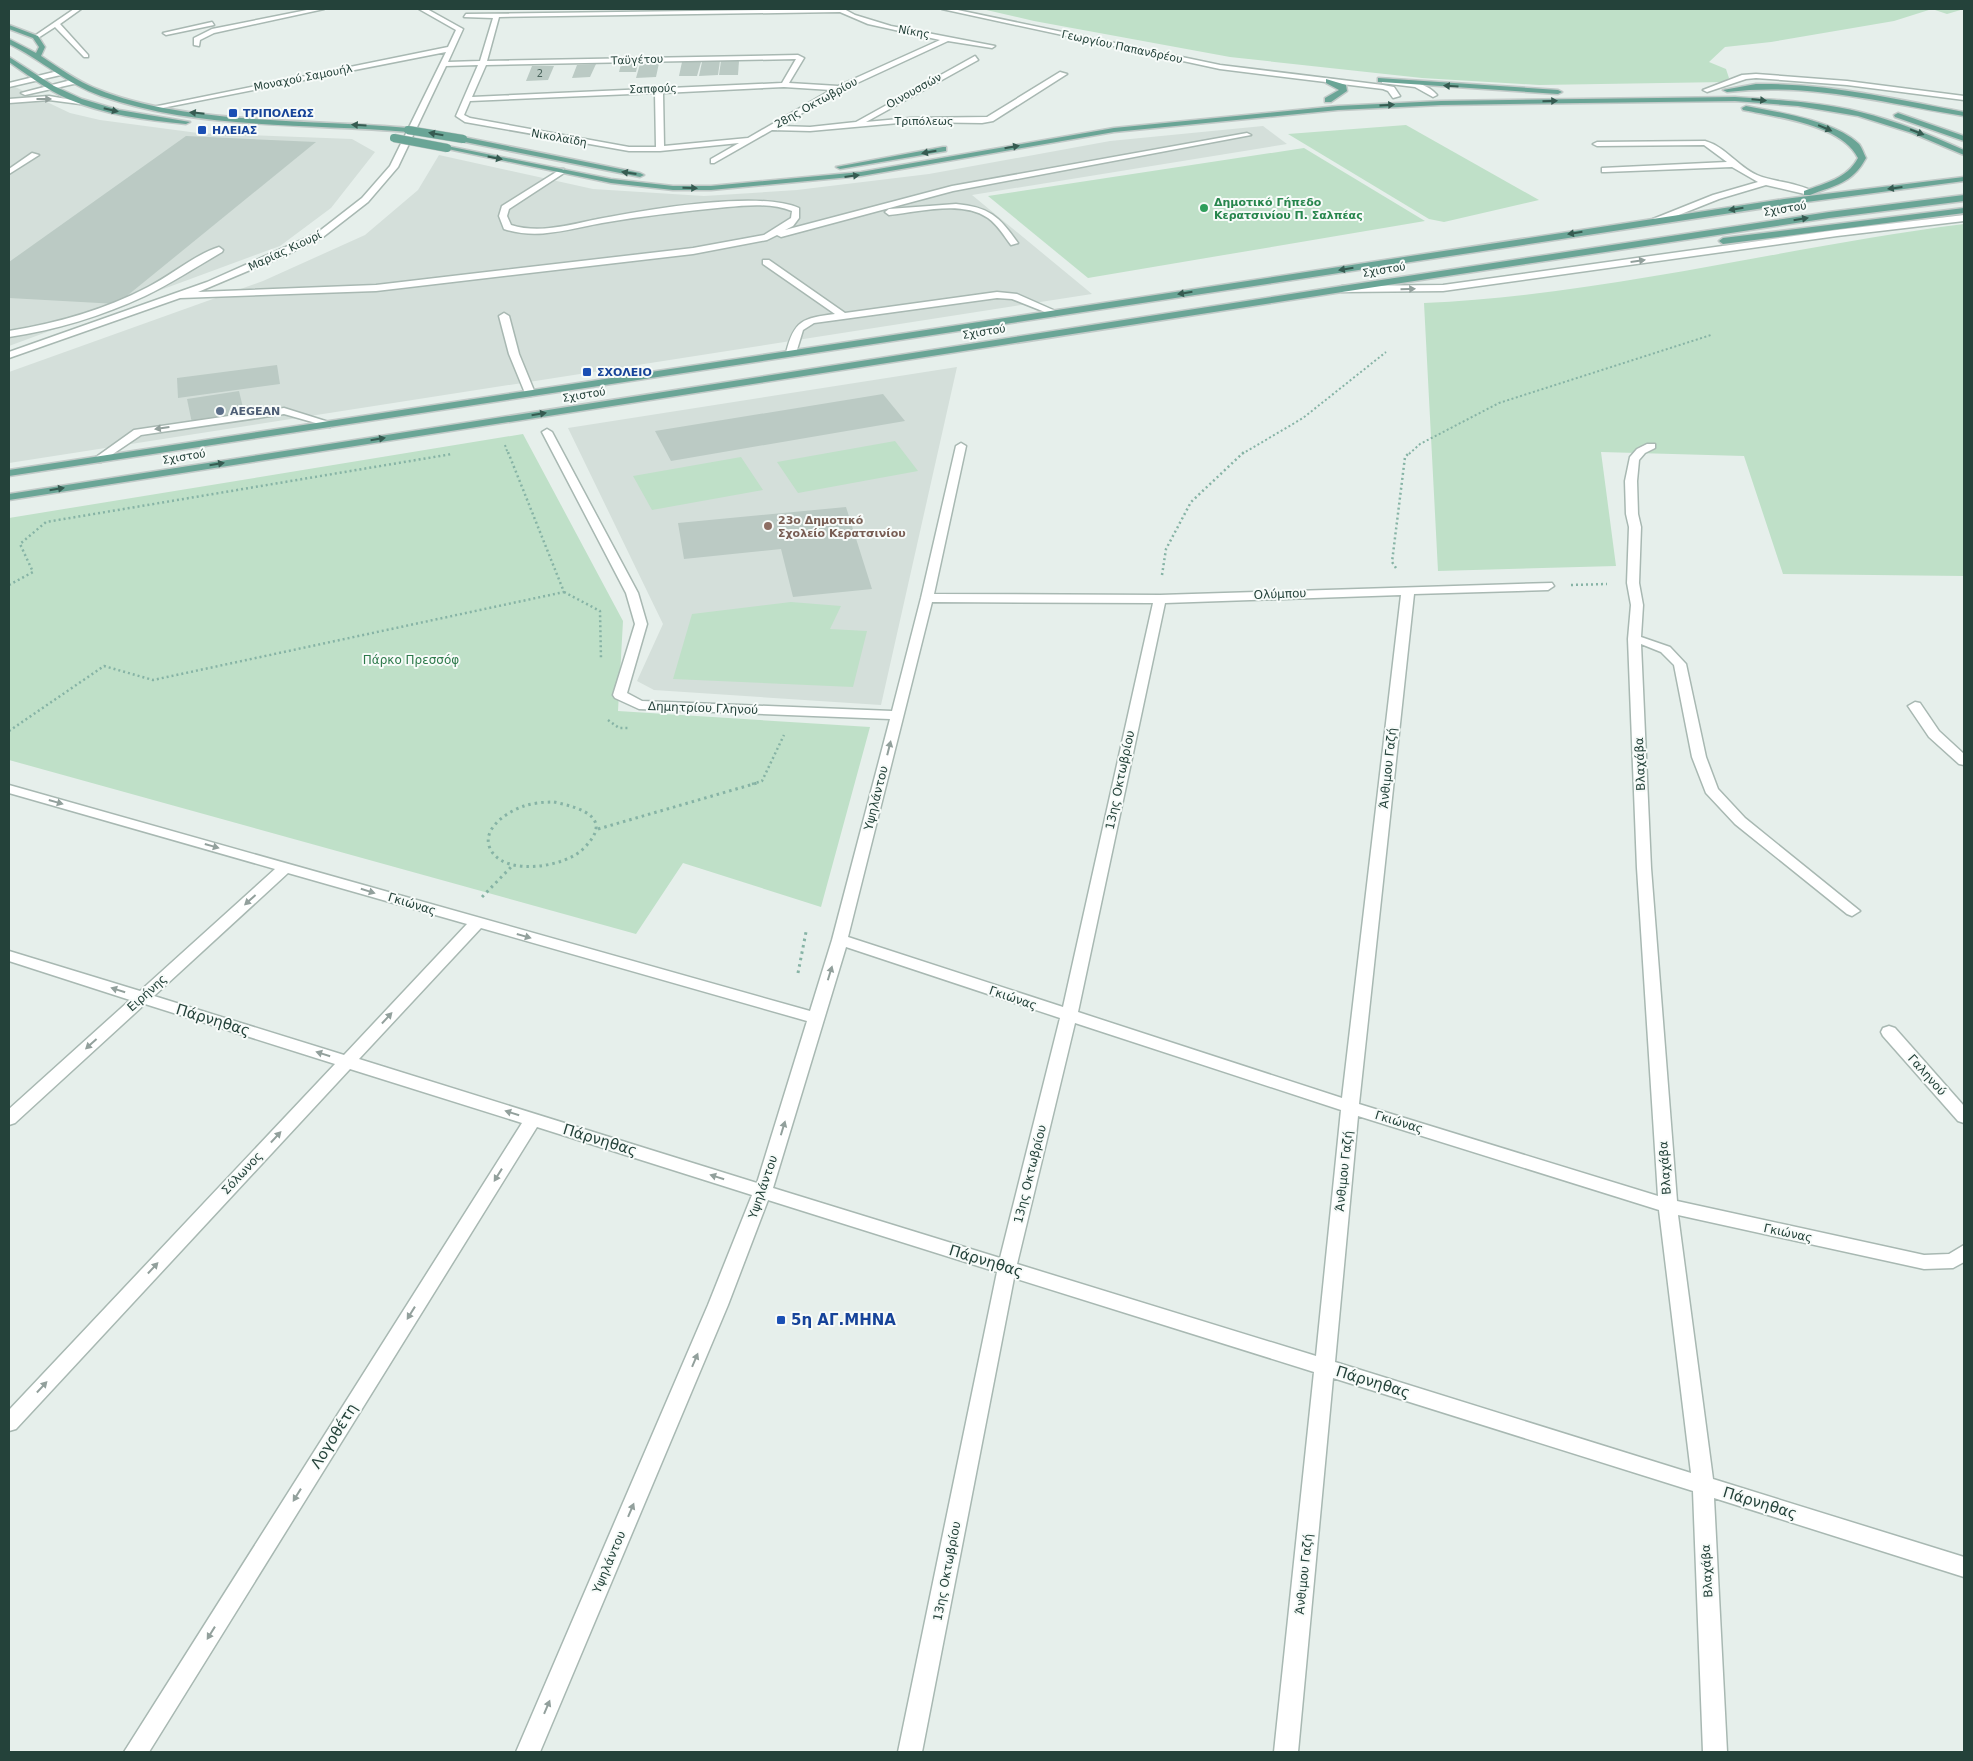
<svg xmlns="http://www.w3.org/2000/svg" width="1973" height="1761" viewBox="0 0 1973 1761" font-family="'DejaVu Sans',sans-serif">
<style>
.built{fill:#d4dfda}
.green{fill:#bfe0c8}
.building{fill:#bbcac4}
.lines{fill:none;stroke-linecap:round;stroke-linejoin:round}
.minor-casing{stroke:#a8b8b2;stroke-width:3}
.major-casing{stroke:#c2cac8;stroke-width:3}
.path-far2{stroke:#86b3a5;stroke-width:2;stroke-dasharray:2 2.5;stroke-linecap:butt}
.path-far1{stroke:#86b3a5;stroke-width:2.5;stroke-dasharray:2 3;stroke-linecap:butt}
.path{stroke:#86b3a5;stroke-width:3;stroke-dasharray:2.5 4;stroke-linecap:butt}
.minor{fill:#fff;fill-rule:evenodd}
.major{fill:#6aa596;fill-rule:evenodd}
.major-bridge-casing{stroke:#c2cac8;stroke-width:9;stroke-linecap:butt}
.major-bridge{stroke:#6aa596;stroke-width:8}
.oneway{fill:#365b51}
.oneway2{fill:#92a09c}
.transit-dot{fill:#1a4fb4;stroke:#f7fbf9;stroke-width:2}
.leisure-dot{fill:#2e9e5b;stroke:#f7fbf9;stroke-width:2}
.service-dot{fill:#5c6f8a;stroke:#f7fbf9;stroke-width:2}
.education-dot{fill:#8d6e63;stroke:#f7fbf9;stroke-width:2}
.labels{text-anchor:middle;dominant-baseline:central;stroke-width:4;stroke-linejoin:round;paint-order:stroke}
.number-label{font-size:10px;fill:#4a645c}
.far-street-label{font-size:11px;fill:#24423a;stroke:#f7fbf9}
.far-transit-label{font-size:11px;font-weight:bold;fill:#164399;stroke:#f7fbf9;text-anchor:start}
.far-leisure-label{font-size:11px;font-weight:bold;fill:#27864d;stroke:#f7fbf9;text-anchor:start}
.far-service-label{font-size:11px;font-weight:bold;fill:#4e5e75;stroke:#f7fbf9;text-anchor:start}
.far-education-label{font-size:11px;font-weight:bold;fill:#785e54;stroke:#f7fbf9;text-anchor:start}
.street-label{font-size:12px;fill:#24423a;stroke:#f7fbf9}
.park-label{font-size:12px;fill:#2d7a4b;stroke:#f7fbf9}
.near-street-label{font-size:15px;fill:#24423a;stroke:#f7fbf9}
.near-transit-label{font-size:15px;font-weight:bold;fill:#164399;stroke:#f7fbf9;text-anchor:start}
</style>
<rect width="100%" height="100%" fill="#e6efeb"/>
<g class="built">
<polygon points="9,84 70,113 100,120 198,133 352,139 375,152 331,208 280,246 9,346"/>
<polygon points="1263,126 1287,144 972,195 1092,294 9,463 9,372 263,281 365,235 418,190 439,155 593,189 704,196 797,190 929,174 1110,141"/>
<polygon points="957,367 881,705 654,690 637,681 663,624 568,428"/>
</g>
<g class="green">
<polygon points="982,9 1964,9 1947,14 1932,9 1894,21 1771,42 1725,47 1709,62 1726,69 1729,78 1725,82 1539,85 1422,78 1230,57 1034,21"/>
<polygon points="1406,125 1539,200 1444,222 1429,219 1288,134"/>
<polygon points="1304,148 1425,221 1088,278 988,196"/>
<path d="M1964,224V576L1783,574L1744,456L1601,452L1616,566L1438,571L1424,303C1606,295 1783,247 1964,224Z"/>
<polygon points="523,434 623,621 618,711 870,727 821,907 683,863 636,934 9,760 9,518"/>
<polygon points="895,441 918,471 798,493 777,462"/>
<polygon points="741,457 763,490 652,510 633,476"/>
<polygon points="791,602 841,606 830,629 867,631 853,687 673,679 692,614"/>
</g>
<g class="building">
<polygon points="720,61 718,75 699,76 702,62"/>
<polygon points="721,61 739,61 738,75 719,75"/>
<polygon points="682,62 701,62 697,76 679,76"/>
<polygon points="638,63 636,72 619,72 621,64"/>
<polygon points="659,63 656,77 636,78 640,64"/>
<polygon points="596,64 590,77 572,78 577,65"/>
<polygon points="532,66 554,66 548,80 526,81"/>
<polygon points="186,136 316,142 117,304 9,298 9,262"/>
<polygon points="277,365 280,384 178,398 177,378"/>
<polygon points="239,391 246,420 193,428 187,399"/>
<polygon points="883,394 905,421 671,461 655,431"/>
<polygon points="846,507 872,589 793,597 781,549 684,559 678,523"/>
</g>
<g class="lines">
<g class="minor-casing">
<g id="minor">
<polygon points="74,9 81,9 60,24 88,55 88,57 84,57 55,27 38,38 33,37"/>
<polygon points="312,9 324,9 214,33 200,40 199,46 194,45 194,38 212,29"/>
<path d="M419,9H427L463,29L448,62L480,61L493,18L464,17L466,14L844,9L855,15L891,26L995,46L992,48L948,41L842,90L780,126L810,127L856,122L975,56L978,60L866,122L910,118L987,117L1060,72L1067,74L993,121L982,123L910,122L810,131L772,130L714,163H711V159L739,143L660,151H629L465,122L456,116L478,65L446,66L398,167L368,202L323,237L286,255L198,292L376,285L693,248L764,235L791,218L792,211C772,203 748,205 727,207C685,211 643,216 602,223C568,229 538,240 504,229L499,216L502,206L561,169H564V173L509,209L507,216L511,225C539,234 569,225 598,219C644,210 758,190 799,208V218L793,226L785,230L952,186L1247,133L1251,135L953,191L781,237L777,235L767,240L693,254L376,291L180,298L9,358V352L207,282L317,233L362,198L390,166L446,52L157,109L153,107L448,47L456,30ZM840,12L868,24L940,40L838,86L789,83L804,58L798,55L487,61L499,17ZM796,59L782,83L472,97L486,65ZM784,87L831,90L748,138L664,146L663,93ZM655,93L656,147H629L470,118L464,115L470,101Z"/>
<polygon points="942,9 953,9 1220,65 1383,85 1394,87 1400,96 1393,98 1388,91 1383,89 1220,69"/>
<polygon points="212,22 214,25 166,35 163,33"/>
<polygon points="62,70 65,74 9,87 9,83"/>
<polygon points="1756,74 1847,81 1964,96 1964,100 1847,85 1756,78 1746,79 1707,92 1703,90 1742,75"/>
<polygon points="75,79 79,81 78,83 25,95 21,93"/>
<path d="M1385,79C1403,81 1424,80 1437,95L1433,97L1415,87L1382,83V79Z"/>
<polygon points="49,96 84,102 80,104 49,100 9,103 9,99"/>
<path d="M1705,141C1726,147 1737,166 1757,175C1773,182 1801,183 1813,192L1809,195L1766,185L1719,199L1656,224L1653,223V219L1713,195L1758,182L1732,167L1605,172H1602V168L1727,162L1704,145L1597,146L1593,144L1597,142Z"/>
<polygon points="32,153 39,155 9,174 9,169"/>
<path d="M956,204C989,207 999,216 1018,243L1011,245C1004,236 998,225 988,218C962,200 919,212 889,215L885,212L889,209Z"/>
<polygon points="1964,215 1964,221 1837,236 1443,291 1342,292 1337,289 1342,286 1443,285 1837,230"/>
<path d="M219,247L223,250L222,252C196,267 172,283 145,296C102,316 56,330 9,337V331C57,323 104,310 148,287C170,276 196,254 219,247Z"/>
<path d="M763,260H769L845,313L997,292L1017,294L1060,313L1055,316L1012,299L997,298L814,323L803,330L796,353L791,356L786,353C794,320 803,318 835,314L763,264Z"/>
<polygon points="504,313 509,316 519,354 535,393 534,395 530,396 525,393 509,354 499,316"/>
<polygon points="284,408 335,424 330,427 284,414 141,435 101,462 93,462 92,460 134,430"/>
<path d="M547,429L552,432L638,593L647,624L627,693L642,701L892,711L921,598L956,446L961,443L966,446L934,594L1160,595L1552,583L1554,586L1548,590L1414,594L1359,1104L1658,1196L1637,868L1628,639L1631,605L1627,583L1629,527L1626,514L1625,481L1630,457L1637,449L1647,444H1655V448L1645,453L1639,460L1637,481L1638,514L1641,527L1639,583L1643,605L1641,637L1670,647L1686,664L1706,757L1718,789L1745,818L1860,911L1852,916L1847,914L1735,824L1706,793L1692,757L1674,665L1661,652L1641,644L1651,868L1677,1201L1924,1255L1949,1254L1964,1245V1262L1953,1268L1924,1269L1678,1215L1713,1479L1964,1557V1577L1714,1498L1727,1752H1703L1693,1491L1333,1378L1298,1752H1274L1314,1372L1014,1278L922,1752H898L997,1272L768,1200L728,1305L540,1752H516L708,1305L752,1195L537,1127L149,1752H124L522,1123L350,1069L16,1429L9,1431V1410L335,1064L145,1004L15,1123L9,1125V1109L130,1000L9,961V951L140,991L275,869L9,793V785L810,1011L832,940L890,719L639,709L615,698L613,695L635,624L626,593L542,432ZM1401,595L1342,1098L1078,1012L1165,603ZM932,602L1153,603L1063,1007L848,937ZM288,873L467,924L344,1055L154,996ZM481,928L807,1021L757,1183L359,1059ZM846,947L1060,1018L1000,1258L773,1188ZM1075,1023L1341,1110L1316,1356L1017,1264ZM1358,1116L1659,1210L1691,1473L1335,1362Z"/>
<polygon points="1915,702 1920,703 1939,731 1964,754 1964,765 1959,764 1929,737 1908,706"/>
<polygon points="1889,1026 1895,1028 1964,1106 1964,1123 1958,1121 1883,1036 1881,1032 1883,1028"/>
</g>
</g>
<g class="major-casing">
<g id="major">
<path d="M9,25L38,36L45,47L41,56C59,68 77,81 97,89C185,125 312,119 408,128L412,130L408,132C307,123 198,130 101,96C67,84 40,59 9,44V39L11,40L36,53L39,47L33,38L9,29Z"/>
<path d="M9,57L54,86L82,99L119,110L190,122L186,124C146,120 105,115 68,99C47,90 28,75 9,62Z"/>
<polygon points="1378,78 1558,90 1562,92 1558,94 1381,82 1378,82"/>
<polygon points="1326,79 1346,85 1347,91 1331,102 1325,102 1325,98 1339,90 1326,83"/>
<path d="M1756,84C1827,83 1895,99 1964,112V116C1884,103 1809,82 1727,92L1723,90Z"/>
<path d="M1735,97C1777,100 1819,102 1860,112C1897,121 1930,135 1964,150V155L1912,133L1858,116L1798,106L1735,101L1441,105L1338,110L1114,132L861,176L711,190H673L611,183L443,148L447,146L611,179L673,186H711L861,172L1114,128L1338,106L1441,101Z"/>
<path d="M1746,106C1778,112 1835,121 1859,144C1862,148 1864,154 1866,158C1852,184 1835,185 1810,195H1804V191C1825,183 1847,179 1858,158C1842,125 1777,117 1743,110L1742,108Z"/>
<polygon points="1898,113 1964,136 1964,141 1895,117 1894,115"/>
<polygon points="463,137 640,173 644,175 640,177 460,141 459,139"/>
<polygon points="943,147 946,147 946,151 840,169 836,167"/>
<polygon points="1964,177 1964,181 1784,205 9,476 9,470 1784,199"/>
<polygon points="1964,195 1964,201 1829,218 1342,292 9,500 9,494 1342,286 1829,212"/>
<polygon points="1964,208 1964,213 1723,244 1719,241 1723,238"/>
</g>
</g>
<g class="path-far2">
<polyline points="505,445 508,454"/>
<polyline points="1242,454 1303,418 1386,352"/>
<polyline points="1409,454 1420,444 1499,403 1711,335"/>
</g>
<g class="path-far1">
<polyline points="1396,568 1392,562 1405,457 1410,452"/>
<polyline points="1162,575 1166,549 1191,502 1244,452"/>
<polyline points="9,585 33,572 20,544 46,522 452,454"/>
<polyline points="1571,585 1607,584"/>
<polyline points="564,592 600,611 601,659"/>
<polyline points="608,720 619,728 629,728"/>
<polyline points="9,731 104,666 153,680 564,592 508,452"/>
<polyline points="752,784 762,781 784,735"/>
</g>
<g class="path">
<path d="M554,802C582,808 615,818 583,849C565,867 508,876 492,852C478,831 506,812 524,806C533,803 544,802 554,802Z"/>
<polyline points="598,829 757,783"/>
<polyline points="482,897 513,865"/>
<polyline points="798,973 806,932"/>
</g>
<use href="#minor" class="minor"/>
<use href="#major" class="major"/>
<g class="major-bridge-casing">
<g id="major-bridge">
<polyline points="408,130 463,139"/>
<polyline points="394,138 447,148"/>
</g>
</g>
<use href="#major-bridge" class="major-bridge"/>
</g>
<defs><path id="oneway-solid" d="M-6-.8H1V-3.2L6.5 0L1 3.2V.8H-6Z" transform="scale(1.25)"/></defs>
<g class="oneway">
<use href="#oneway-solid" transform="translate(1451 86) rotate(-176)"/>
<use href="#oneway-solid" transform="translate(1759 100) rotate(5)"/>
<use href="#oneway-solid" transform="translate(1550 101) rotate(-1)"/>
<use href="#oneway-solid" transform="translate(1387 105) rotate(-3)"/>
<use href="#oneway-solid" transform="translate(111 110) rotate(13)"/>
<use href="#oneway-solid" transform="translate(197 113) rotate(-174)"/>
<use href="#oneway-solid" transform="translate(359 125) rotate(-176)"/>
<use href="#oneway-solid" transform="translate(1825 128) rotate(23)"/>
<use href="#oneway-solid" transform="translate(1917 132) rotate(21)"/>
<use href="#oneway-solid" transform="translate(436 134) rotate(-170)"/>
<use href="#oneway-solid" transform="translate(1012 147) rotate(-10)"/>
<use href="#oneway-solid" transform="translate(929 152) rotate(170)"/>
<use href="#oneway-solid" transform="translate(495 158) rotate(11)"/>
<use href="#oneway-solid" transform="translate(629 173) rotate(-172)"/>
<use href="#oneway-solid" transform="translate(852 176) rotate(-7)"/>
<use href="#oneway-solid" transform="translate(690 188) rotate(1)"/>
<use href="#oneway-solid" transform="translate(1895 188) rotate(173)"/>
<use href="#oneway-solid" transform="translate(1736 209) rotate(171)"/>
<use href="#oneway-solid" transform="translate(1801 219) rotate(-9)"/>
<use href="#oneway-solid" transform="translate(1575 233) rotate(171)"/>
<use href="#oneway-solid" transform="translate(1346 269) rotate(171)"/>
<use href="#oneway-solid" transform="translate(1185 293) rotate(171)"/>
<use href="#oneway-solid" transform="translate(539 414) rotate(-9)"/>
<use href="#oneway-solid" transform="translate(378 439) rotate(-9)"/>
<use href="#oneway-solid" transform="translate(217 464) rotate(-9)"/>
<use href="#oneway-solid" transform="translate(57 489) rotate(-9)"/>
</g>
<g class="oneway2">
<use href="#oneway-solid" transform="translate(44 99)"/>
<use href="#oneway-solid" transform="translate(1638 261) rotate(-8)"/>
<use href="#oneway-solid" transform="translate(1408 289) rotate(-2)"/>
<use href="#oneway-solid" transform="translate(162 428) rotate(172)"/>
<use href="#oneway-solid" transform="translate(889 748) rotate(-76)"/>
<use href="#oneway-solid" transform="translate(56 802) rotate(16)"/>
<use href="#oneway-solid" transform="translate(212 846) rotate(16)"/>
<use href="#oneway-solid" transform="translate(368 891) rotate(17)"/>
<use href="#oneway-solid" transform="translate(250 900) rotate(138)"/>
<use href="#oneway-solid" transform="translate(524 936) rotate(16)"/>
<use href="#oneway-solid" transform="translate(830 973) rotate(-73)"/>
<use href="#oneway-solid" transform="translate(118 990) rotate(-163)"/>
<use href="#oneway-solid" transform="translate(387 1018) rotate(-47)"/>
<use href="#oneway-solid" transform="translate(91 1044) rotate(138)"/>
<use href="#oneway-solid" transform="translate(323 1054) rotate(-163)"/>
<use href="#oneway-solid" transform="translate(512 1113) rotate(-163)"/>
<use href="#oneway-solid" transform="translate(783 1128) rotate(-73)"/>
<use href="#oneway-solid" transform="translate(276 1137) rotate(-47)"/>
<use href="#oneway-solid" transform="translate(498 1175) rotate(122)"/>
<use href="#oneway-solid" transform="translate(717 1177) rotate(-163)"/>
<use href="#oneway-solid" transform="translate(153 1268) rotate(-47)"/>
<use href="#oneway-solid" transform="translate(411 1313) rotate(122)"/>
<use href="#oneway-solid" transform="translate(695 1360) rotate(-67)"/>
<use href="#oneway-solid" transform="translate(42 1387) rotate(-47)"/>
<use href="#oneway-solid" transform="translate(297 1495) rotate(122)"/>
<use href="#oneway-solid" transform="translate(631 1510) rotate(-67)"/>
<use href="#oneway-solid" transform="translate(211 1633) rotate(122)"/>
<use href="#oneway-solid" transform="translate(547 1707) rotate(-67)"/>
</g>
<g class="transit-dot">
<rect x="228" y="108" width="10" height="10" rx="2.5"/>
<rect x="197" y="125" width="10" height="10" rx="2.5"/>
<rect x="582" y="367" width="10" height="10" rx="2.5"/>
<rect x="776" y="1315" width="10" height="10" rx="2.5"/>
</g>
<circle class="leisure-dot" cx="1204" cy="208" r="5"/>
<circle class="service-dot" cx="220" cy="411" r="5"/>
<circle class="education-dot" cx="768" cy="526" r="5"/>
<g class="labels">
<g class="number-label">
<text x="540" y="73">2</text>
</g>
<g class="far-street-label">
<text transform="translate(914 32) rotate(10)">Νίκης</text>
<text transform="translate(1122 47) rotate(12)">Γεωργίου Παπανδρέου</text>
<text transform="translate(637 60) rotate(-2)">Ταϋγέτου</text>
<text transform="translate(303 78) rotate(-11)">Μοναχού Σαμουήλ</text>
<text transform="translate(653 89) rotate(-2)">Σαπφούς</text>
<text transform="translate(914 91) rotate(-29)">Οινουσσών</text>
<text transform="translate(816 103) rotate(-29)">28ης Οκτωβρίου</text>
<text x="924" y="121">Τριπόλεως</text>
<text transform="translate(559 138) rotate(10)">Νικολαϊδη</text>
<text transform="translate(1785 209) rotate(-9)">Σχιστού</text>
<text transform="translate(285 251) rotate(-25)">Μαρίας Κιουρί</text>
<text transform="translate(1384 270) rotate(-9)">Σχιστού</text>
<text transform="translate(984 332) rotate(-9)">Σχιστού</text>
<text transform="translate(584 395) rotate(-9)">Σχιστού</text>
<text transform="translate(184 457) rotate(-9)">Σχιστού</text>
</g>
<g class="far-transit-label">
<text x="243" y="113">ΤΡΙΠΟΛΕΩΣ</text>
<text x="212" y="130">ΗΛΕΙΑΣ</text>
<text x="597" y="372">ΣΧΟΛΕΙΟ</text>
</g>
<g class="far-leisure-label">
<text x="1214" y="202">Δημοτικό Γήπεδο<tspan x="1214" dy="13">Κερατσινίου Π. Σαλπέας</tspan></text>
</g>
<g class="far-service-label">
<text x="230" y="411">AEGEAN</text>
</g>
<g class="far-education-label">
<text x="778" y="520">23o Δημοτικό<tspan x="778" dy="13">Σχολείο Κερατσινίου</tspan></text>
</g>
<g class="street-label">
<text transform="translate(1280 594) rotate(-2)">Ολύμπου</text>
<text transform="translate(703 708) rotate(2)">Δημητρίου Γληνού</text>
<text transform="translate(1640 764) rotate(-92)">Βλαχάβα</text>
<text transform="translate(1388 768) rotate(-84)">Άνθιμου Γαζή</text>
<text transform="translate(1120 780) rotate(-78)">13ης Οκτωβρίου</text>
<text transform="translate(876 798) rotate(-76)">Υψηλάντου</text>
<text transform="translate(412 904) rotate(17)">Γκιώνας</text>
<text transform="translate(147 993) rotate(-42)">Ειρήνης</text>
<text transform="translate(1013 998) rotate(19)">Γκιώνας</text>
<text transform="translate(1927 1075) rotate(48)">Γαληνού</text>
<text transform="translate(1399 1122) rotate(17)">Γκιώνας</text>
<text transform="translate(1665 1168) rotate(-94)">Βλαχάβα</text>
<text transform="translate(1344 1171) rotate(-84)">Άνθιμου Γαζή</text>
<text transform="translate(242 1173) rotate(-47)">Σόλωνος</text>
<text transform="translate(1030 1174) rotate(-76)">13ης Οκτωβρίου</text>
<text transform="translate(763 1187) rotate(-71)">Υψηλάντου</text>
<text transform="translate(1788 1233) rotate(12)">Γκιώνας</text>
<text transform="translate(609 1562) rotate(-67)">Υψηλάντου</text>
<text transform="translate(947 1571) rotate(-79)">13ης Οκτωβρίου</text>
<text transform="translate(1707 1571) rotate(-93)">Βλαχάβα</text>
<text transform="translate(1304 1574) rotate(-84)">Άνθιμου Γαζή</text>
</g>
<g class="park-label">
<text x="411" y="660">Πάρκο Πρεσσόφ</text>
</g>
<g class="near-street-label">
<text transform="translate(213 1020) rotate(17)">Πάρνηθας</text>
<text transform="translate(600 1140) rotate(17)">Πάρνηθας</text>
<text transform="translate(986 1261) rotate(17)">Πάρνηθας</text>
<text transform="translate(1373 1382) rotate(17)">Πάρνηθας</text>
<text transform="translate(334 1436) rotate(-58)">Λογοθέτη</text>
<text transform="translate(1760 1503) rotate(17)">Πάρνηθας</text>
</g>
<g class="near-transit-label">
<text x="791" y="1320">5η ΑΓ.ΜΗΝΑ</text>
</g>
</g>
<rect width="1973" height="1761" fill="none" stroke="#24423a" stroke-width="20"/>
</svg>
